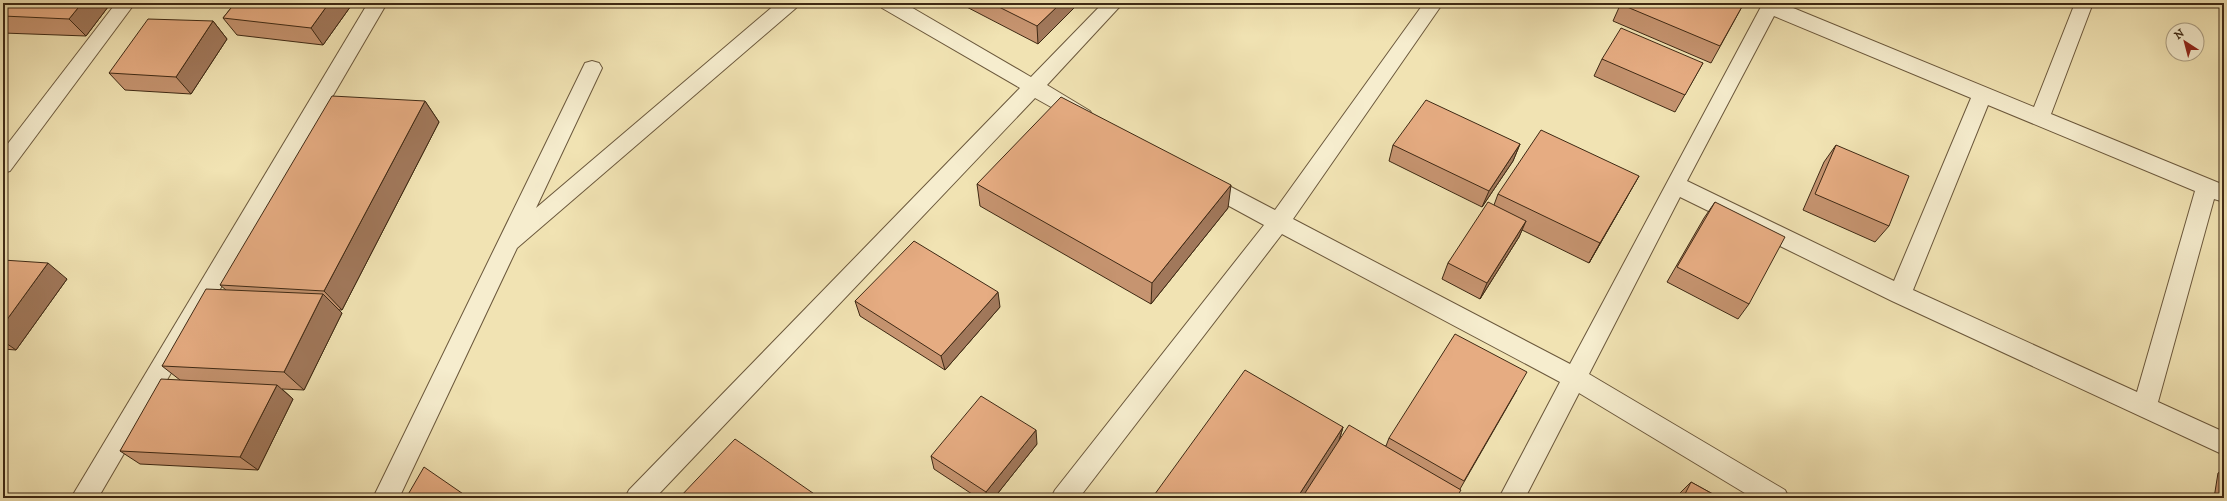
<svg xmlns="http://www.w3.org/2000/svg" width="2227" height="501" viewBox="0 0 2227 501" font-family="'IM FELL DW Pica',serif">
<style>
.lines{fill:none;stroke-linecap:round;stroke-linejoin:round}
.street-casing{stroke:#6b583c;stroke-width:2}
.street{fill:#f6edce;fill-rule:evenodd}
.wall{fill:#c69470;stroke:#3e2914}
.shaded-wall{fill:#a1785b;stroke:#3e2914}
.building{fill:#e6ac82;stroke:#3e2914}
</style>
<rect width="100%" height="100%" fill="#f1e3b3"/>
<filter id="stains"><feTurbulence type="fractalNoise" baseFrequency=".005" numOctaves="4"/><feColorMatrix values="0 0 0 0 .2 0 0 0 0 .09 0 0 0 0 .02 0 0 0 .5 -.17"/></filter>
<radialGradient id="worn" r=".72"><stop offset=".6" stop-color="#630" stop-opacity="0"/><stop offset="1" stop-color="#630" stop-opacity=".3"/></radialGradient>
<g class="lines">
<g class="street-casing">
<g id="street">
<polygon points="116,3 135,3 10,171 3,173 3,150"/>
<polygon points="368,3 387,3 98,498 71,498"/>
<polygon points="777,3 798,3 796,8 517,248 399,498 373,498 585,63 592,61 599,63 602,68 536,208"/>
<polygon points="880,3 904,3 1031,77 1103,3 1123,3 1047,85 1090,111 1093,116 1090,121 1083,124 1076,121 1035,98 655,498 625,498 629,490 1020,88 882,8"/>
<path d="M1424,3H1443L1293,219L1570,364L1763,3H1781L2034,107L2075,3H2093L2051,114L2224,185V202L2214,199L2158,402L2224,432V455L1892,301L1680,197L1589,374L1785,490L1789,498H1753L1579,393L1525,498H1499L1560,382L1282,234L1079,498H1051L1055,490L1264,225L1196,188L1192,182L1196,176L1203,174L1210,176L1275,210ZM1774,16L1971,98L1894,281L1687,181ZM1988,105L2195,191L2137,392L1913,290Z"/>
</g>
</g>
<use href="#street" class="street"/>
</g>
<g class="wall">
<polygon points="3,3 111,3 86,36 3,33"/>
<polygon points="235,3 353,3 323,45 237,35 223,18"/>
<polygon points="959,3 1079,3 1038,44"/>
<polygon points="1621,3 1744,3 1711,63 1613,21"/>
<polygon points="213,21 227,39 191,94 125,90 109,73"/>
<polygon points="1602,59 1703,63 1675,112 1594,76"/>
<polygon points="425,101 439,122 342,310 339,310 342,313 304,390 282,389 293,399 258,470 140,464 120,451 180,380 162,366 226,290 220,285"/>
<polygon points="1520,144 1513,161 1482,207 1389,161 1393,145"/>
<polygon points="1836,145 1889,226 1875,242 1803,210 1824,162"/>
<polygon points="977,184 1228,208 1151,304 980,206"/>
<polygon points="1498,194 1627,197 1589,263 1522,230 1519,237 1480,299 1442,279 1448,263 1494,205"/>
<polygon points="1715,202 1749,304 1738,319 1667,282 1704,218"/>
<polygon points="3,260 67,279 16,350 3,349"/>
<polygon points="855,301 1000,307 945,370 860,316"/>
<polygon points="1517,390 1460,489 1456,498 1304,498 1305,494 1303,498 1152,498 1343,427 1339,441 1386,446 1389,438"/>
<polygon points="1037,444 994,498 978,498 934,469 931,456"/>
<polygon points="2224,470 2224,498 2214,498 2218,473"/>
<polygon points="1691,482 1720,498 1678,498 1679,494"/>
</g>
<g class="shaded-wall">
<polygon points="82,3 111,3 86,36 69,19"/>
<polygon points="329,3 353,3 323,45 311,28"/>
<polygon points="1061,3 1079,3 1038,44 1037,26"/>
<polygon points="213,21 227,39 191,94 176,77"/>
<polygon points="425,101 439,122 342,310 324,291"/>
<polygon points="1520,144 1513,161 1482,207 1489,191"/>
<polygon points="1639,176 1627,197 1589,263 1600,243"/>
<polygon points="1231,185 1228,208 1151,304 1152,283"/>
<polygon points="1526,221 1519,237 1480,299 1487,283"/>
<polygon points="48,263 67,279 16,350 3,341 3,325"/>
<polygon points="998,292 1000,307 945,370 941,356"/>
<polygon points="323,294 342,313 304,390 284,372"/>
<polygon points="277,385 293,399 258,470 240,457"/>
<polygon points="1343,427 1338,444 1303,498 1297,498"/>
<polygon points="1036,430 1037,444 994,498 987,498 986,492"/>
</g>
<g class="building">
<polygon points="3,3 82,3 69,19 3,16"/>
<polygon points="235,3 329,3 311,28 223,18"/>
<polygon points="991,3 1061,3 1037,26"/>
<polygon points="1621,3 1744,3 1720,46 1620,4"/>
<polygon points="148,19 213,21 176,77 109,73"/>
<polygon points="1621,28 1703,63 1685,95 1602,59"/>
<polygon points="332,96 425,101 324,291 220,285"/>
<polygon points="1061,97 1231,185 1152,283 977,184"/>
<polygon points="1426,100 1520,144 1489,191 1393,145"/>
<polygon points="1541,130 1639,176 1600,243 1498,194"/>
<polygon points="1836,145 1909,176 1889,226 1815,194"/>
<polygon points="1488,202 1526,221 1487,283 1448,263"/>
<polygon points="1715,202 1785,237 1749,304 1677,267"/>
<polygon points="914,241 998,292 941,356 855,301"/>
<polygon points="3,260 48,263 3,325"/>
<polygon points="206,289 323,294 284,372 162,366"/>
<polygon points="1455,334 1527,372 1464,481 1389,438"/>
<polygon points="1245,370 1343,427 1297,498 1152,498"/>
<polygon points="161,379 277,385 240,457 120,451"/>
<polygon points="981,396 1036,430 986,492 931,456"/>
<polygon points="1349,425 1461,490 1456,498 1314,498 1305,493"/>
<polygon points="735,439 820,498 679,498"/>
<polygon points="424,467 469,498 406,498"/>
<polygon points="1691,482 1720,498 1683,498"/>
</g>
<rect width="2227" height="501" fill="none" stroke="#f1e3b3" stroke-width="16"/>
<rect x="4" y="4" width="2219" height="493" fill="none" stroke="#3e2914" stroke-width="2"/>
<rect x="8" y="8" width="2211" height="485" fill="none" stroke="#3e2914"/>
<g transform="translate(2185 42) rotate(324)"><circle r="19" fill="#f6edce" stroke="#ac9f84"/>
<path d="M0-3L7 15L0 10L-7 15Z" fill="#8f2418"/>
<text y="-6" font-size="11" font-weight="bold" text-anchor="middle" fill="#3e2914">N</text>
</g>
<rect width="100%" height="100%" filter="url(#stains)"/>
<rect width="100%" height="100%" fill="url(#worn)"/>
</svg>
